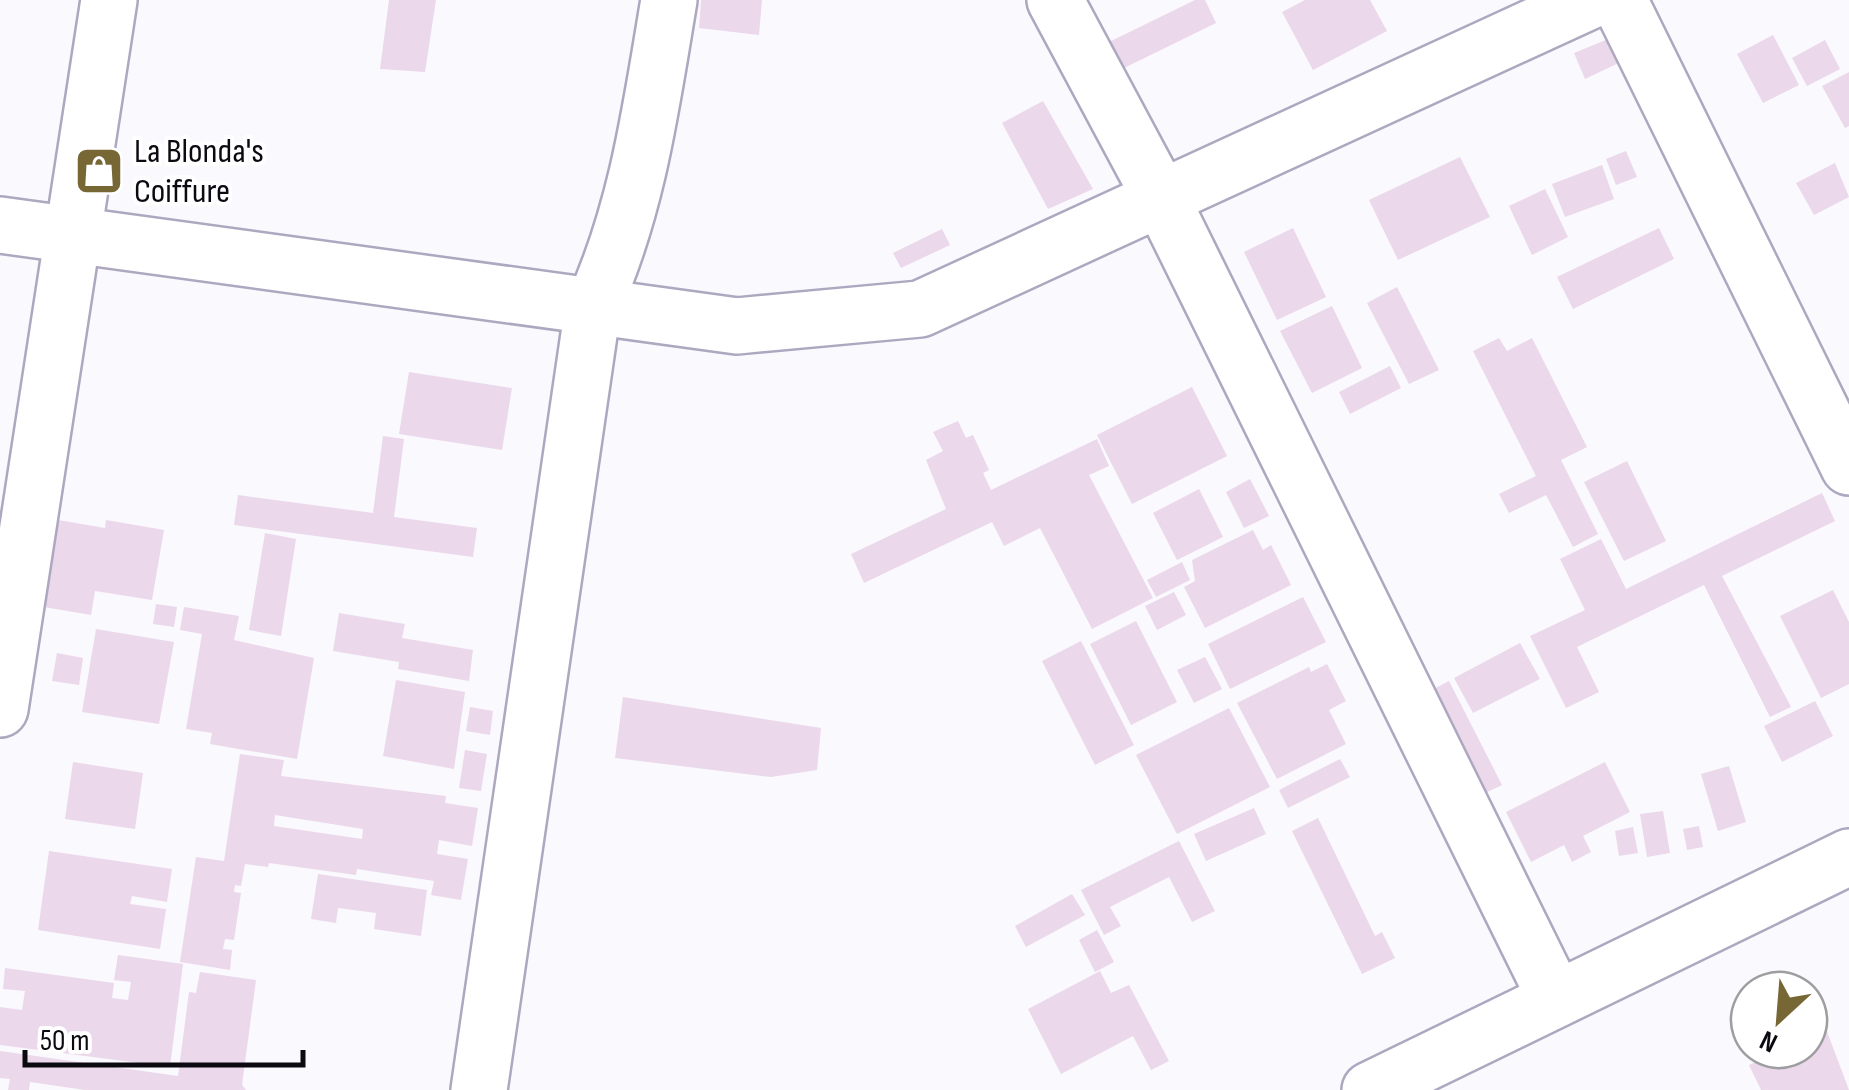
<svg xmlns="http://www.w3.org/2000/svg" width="1849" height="1090" viewBox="0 0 1849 1090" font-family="'Sofia Sans Condensed',sans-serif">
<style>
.building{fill:#ebd8eb;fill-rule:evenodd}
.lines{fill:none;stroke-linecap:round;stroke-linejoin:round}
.minor-casing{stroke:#ada8bf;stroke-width:60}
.minor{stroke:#fff;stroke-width:55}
.labels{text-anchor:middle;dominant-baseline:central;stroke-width:8;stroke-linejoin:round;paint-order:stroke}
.poi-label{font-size:35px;fill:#0c0a11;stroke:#fff;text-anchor:start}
</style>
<rect width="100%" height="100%" fill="#faf9fe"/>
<g class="building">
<polygon points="389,0 436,0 425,72 380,69"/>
<polygon points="701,0 762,0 759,35 699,28"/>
<polygon points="1195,0 1205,0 1216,23 1120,70 1107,43"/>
<polygon points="1305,0 1370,0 1387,31 1313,70 1282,12"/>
<polygon points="1773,35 1799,85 1763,103 1737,54"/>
<polygon points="1613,37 1623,61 1585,79 1574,53"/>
<polygon points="1825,40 1840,69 1807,86 1792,58"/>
<polygon points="1849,72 1849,126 1845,128 1822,86"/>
<polygon points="1043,101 1093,189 1048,209 1002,123"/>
<polygon points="1626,151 1637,177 1616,185 1606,159"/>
<polygon points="1460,157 1490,217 1398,260 1369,200"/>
<polygon points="1835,163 1849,197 1814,215 1796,183"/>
<polygon points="1602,165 1614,199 1565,217 1552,184"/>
<polygon points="1545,189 1568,237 1532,255 1509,206"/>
<polygon points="1293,228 1326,297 1277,320 1244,252"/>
<polygon points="1659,228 1674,259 1573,309 1557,277"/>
<polygon points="942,229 950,245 901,268 893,253"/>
<polygon points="1397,287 1439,370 1409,384 1367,303"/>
<polygon points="1332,306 1362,368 1312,393 1280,331"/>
<polygon points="1499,338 1507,351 1532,338 1587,447 1561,460 1598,534 1573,547 1546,495 1509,513 1499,494 1536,476 1473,351"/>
<polygon points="1390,366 1401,388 1350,414 1339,392"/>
<polygon points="409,372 512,388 502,450 399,434"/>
<polygon points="1192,387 1227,456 1132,504 1097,435"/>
<polygon points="958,421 966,438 973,435 989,470 983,473 991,490 1097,439 1109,466 1089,475 1153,598 1092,629 1040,528 1004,546 992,522 864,583 851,554 946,509 926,460 943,451 933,432"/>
<polygon points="383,436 404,439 394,517 477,528 473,557 234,525 238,495 373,513"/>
<polygon points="1627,461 1666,541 1624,561 1584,482"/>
<polygon points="1250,479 1269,516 1244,528 1226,492"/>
<polygon points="1199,489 1223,537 1177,560 1153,513"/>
<polygon points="1822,493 1835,521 1722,576 1791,707 1770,717 1704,585 1577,647 1599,692 1566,708 1530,636 1585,610 1560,559 1601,539 1626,589"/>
<polygon points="58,520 105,528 106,520 164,530 152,600 95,591 91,615 44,607"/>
<polygon points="1253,530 1263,550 1271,545 1291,585 1205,628 1184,587 1195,581 1192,560"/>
<polygon points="265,533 296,539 281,636 249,630"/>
<polygon points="1182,562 1190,580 1156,597 1147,580"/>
<polygon points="1833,590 1849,622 1849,684 1821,698 1780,616"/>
<polygon points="1174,592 1186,615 1157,630 1145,606"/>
<polygon points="1303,597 1326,642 1230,689 1208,644"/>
<polygon points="156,604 177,607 174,627 153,624"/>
<polygon points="184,607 239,616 234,640 314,658 297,759 210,744 212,733 186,729 202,634 180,630"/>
<polygon points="339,613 405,624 402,638 473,650 469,681 398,669 399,662 333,651"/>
<polygon points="1136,621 1177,702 1131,725 1090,644"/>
<polygon points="96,629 174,642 159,724 82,712"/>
<polygon points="1081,641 1134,745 1095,765 1042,661"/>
<polygon points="1520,643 1540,679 1473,713 1454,678"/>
<polygon points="57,653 83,658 79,685 52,681"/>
<polygon points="1205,657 1222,689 1194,703 1177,670"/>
<polygon points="1327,664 1346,701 1329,710 1346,744 1277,779 1237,703 1309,667 1311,672"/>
<polygon points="396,680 465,692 454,769 383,756"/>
<polygon points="1449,681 1502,785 1479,796 1426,693"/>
<polygon points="623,697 821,728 817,770 771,777 615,758"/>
<polygon points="1815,701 1833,736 1782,762 1764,726"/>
<polygon points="470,707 493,711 490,735 466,731"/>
<polygon points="1229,708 1270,787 1177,834 1136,755"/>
<polygon points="465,750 487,754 481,791 459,788"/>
<path d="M240,754L284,760L281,776L446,796L445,803L478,808L472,846L439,840L437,854L468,859L461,900L431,895L434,881L357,869L356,875L269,863L268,867L245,864L241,886L235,885L234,892L241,893L234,940L225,939L223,949L232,950L230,970L180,962L196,857L224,861ZM275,815L363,829L362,839L274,826Z"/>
<polygon points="1340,759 1350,777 1288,808 1279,790"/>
<polygon points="73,762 143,773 135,829 65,819"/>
<polygon points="1605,762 1630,812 1583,836 1591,852 1572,862 1564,845 1531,862 1506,812"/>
<polygon points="1729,766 1746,822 1718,831 1701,774"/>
<polygon points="1254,808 1266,834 1206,861 1194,834"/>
<polygon points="1663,811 1670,853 1647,857 1640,814"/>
<polygon points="1318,818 1375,936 1382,932 1395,958 1362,974 1292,831"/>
<polygon points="1699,826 1703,847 1687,850 1683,829"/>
<polygon points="1633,827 1638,853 1619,856 1615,831"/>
<polygon points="1179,841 1215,911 1192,922 1169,877 1110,907 1121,926 1104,935 1081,890"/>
<polygon points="49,851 172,869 167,902 132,896 130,904 166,909 160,949 38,930"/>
<polygon points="318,874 427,890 421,936 374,929 376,913 338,908 336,923 311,919"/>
<polygon points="1072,894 1085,915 1026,947 1015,926"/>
<polygon points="1097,930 1114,962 1095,972 1079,940"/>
<polygon points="118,955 183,964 170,1067 0,1045 0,1007 22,1010 25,991 3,989 5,968 114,983 112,998 128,1000 131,982 114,980"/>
<polygon points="1100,971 1111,993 1129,985 1169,1061 1151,1070 1133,1036 1061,1074 1028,1009"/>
<polygon points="200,972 256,980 242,1085 246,1090 85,1090 30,1082 29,1090 8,1090 10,1079 0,1078 0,1051 178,1076 189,992 196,993"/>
<polygon points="1826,1029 1849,1090 1761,1090 1749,1065 1782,1050 1809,1050 1809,1037"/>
</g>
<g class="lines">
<g class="minor-casing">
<g id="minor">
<polyline points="1055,0 1161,198 1556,999"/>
<polyline points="1619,0 1849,467"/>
<polyline points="0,225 737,326 920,309 1592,0"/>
<polyline points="0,709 109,0"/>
<path d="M479,1090L593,307C638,207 651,107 669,0"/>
<polyline points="1370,1090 1849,857"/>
</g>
</g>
<use href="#minor" class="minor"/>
</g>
<defs>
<g id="shop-square" transform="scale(2.5)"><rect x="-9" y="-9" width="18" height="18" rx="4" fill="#776735" stroke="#fff"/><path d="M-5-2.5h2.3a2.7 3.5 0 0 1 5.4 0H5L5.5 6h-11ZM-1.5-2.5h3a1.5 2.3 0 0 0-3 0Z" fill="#fff"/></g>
</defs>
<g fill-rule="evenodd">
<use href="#shop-square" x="99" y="171"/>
</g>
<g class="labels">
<g class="poi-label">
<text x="134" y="151">La Blonda's<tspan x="134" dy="40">Coiffure</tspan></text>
</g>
</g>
<g transform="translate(1779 1020) rotate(206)"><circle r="48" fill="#ffffff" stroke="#9e9da0" stroke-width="2.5"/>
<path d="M0-8L18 38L0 25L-18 38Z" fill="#776735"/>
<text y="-15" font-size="28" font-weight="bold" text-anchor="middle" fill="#0c0a11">N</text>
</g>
<path d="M25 1050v15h278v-15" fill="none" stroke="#0c0a11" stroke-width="5"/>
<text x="40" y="1050" font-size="30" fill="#0c0a11" stroke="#ffffff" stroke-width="8" paint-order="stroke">50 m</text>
</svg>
